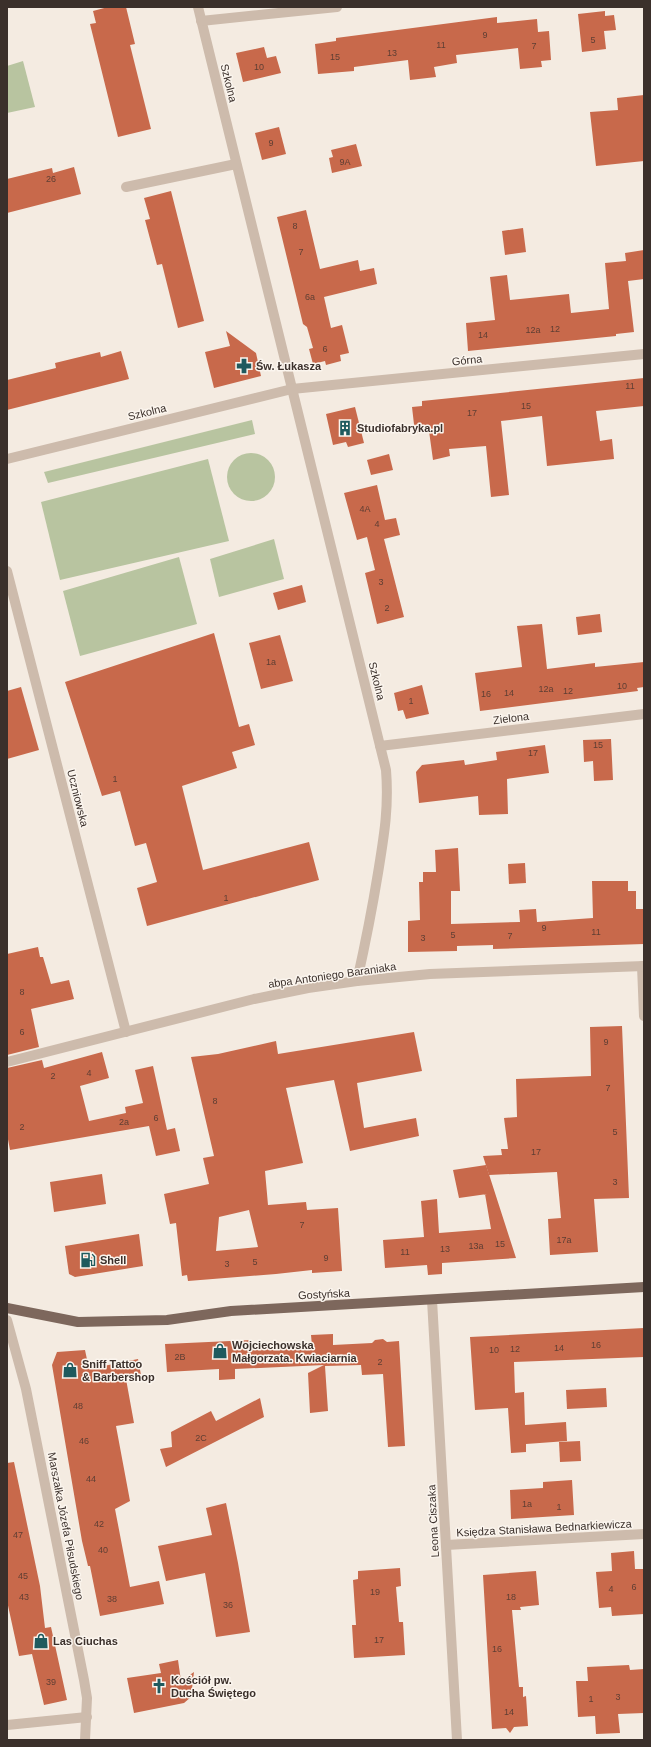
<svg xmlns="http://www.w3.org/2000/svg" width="651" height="1747" viewBox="0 0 651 1747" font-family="Arial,sans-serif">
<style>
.green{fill:#b8c4a0}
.building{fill:#c8694b;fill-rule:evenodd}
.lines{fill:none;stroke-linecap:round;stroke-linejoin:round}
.minor{stroke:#cdbbac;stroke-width:10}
.major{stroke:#7d675c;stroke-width:10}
.labels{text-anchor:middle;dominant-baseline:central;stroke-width:3;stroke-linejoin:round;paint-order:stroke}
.number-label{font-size:9px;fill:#5e3e33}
.street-label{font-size:11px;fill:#3b302b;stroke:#fbf5ee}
.poi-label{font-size:11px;font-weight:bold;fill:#3b302b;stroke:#fbf5ee;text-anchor:start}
</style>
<rect width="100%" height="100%" fill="#f4ebe1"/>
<g class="green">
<polygon points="23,61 35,107 7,113 7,66"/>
<polygon points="252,420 255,434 48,483 44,472"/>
<circle cx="251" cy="477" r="24"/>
<polygon points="208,459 229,541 60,580 41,502"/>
<polygon points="274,539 284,579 219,597 210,559"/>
<polygon points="179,557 197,624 80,656 63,591"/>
</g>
<g class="building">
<polygon points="108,7 126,7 135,44 130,45 151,129 118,137 90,24 96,23 93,11"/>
<polygon points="605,11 605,16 614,15 616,30 604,31 606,49 582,52 578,14"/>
<polygon points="497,17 497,23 537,19 538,32 549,31 551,60 541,61 542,67 520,69 518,48 456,55 457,63 434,67 436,77 410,80 408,60 354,67 354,71 318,74 315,44 336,41 336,38"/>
<polygon points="264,47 267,58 276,56 281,73 243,82 236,53"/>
<polygon points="644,95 644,161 596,166 590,112 618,110 617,98"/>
<polygon points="279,127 286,154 262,160 255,133"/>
<polygon points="356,144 362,166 332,173 329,158 333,157 331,150"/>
<polygon points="74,167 81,194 7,213 7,179 52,168 53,173"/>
<polygon points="171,191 204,321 178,328 162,264 157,265 145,220 150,219 144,198"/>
<polygon points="306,210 320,269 358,260 360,271 374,268 377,284 324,297 331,328 342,325 349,353 340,355 341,361 326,365 325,361 313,364 309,349 313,348 307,327 303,324 277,217"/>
<polygon points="523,228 526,252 505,255 502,231"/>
<polygon points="644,250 644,279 628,281 634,332 616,334 616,336 468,351 466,323 495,320 490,277 507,275 510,300 569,294 571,313 609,309 605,263 626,261 625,253"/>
<polygon points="226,331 256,353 261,376 214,388 205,352 230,346"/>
<polygon points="121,351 129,379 7,410 7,380 56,368 55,363 100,352 101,357"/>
<polygon points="644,378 644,406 596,411 600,441 612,439 614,459 547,466 542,416 501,421 509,495 491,497 486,446 449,449 450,456 433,460 429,431 415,433 412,407 422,406 422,401"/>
<polygon points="355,407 364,443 348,447 346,442 333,445 326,414"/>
<polygon points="389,454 393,470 371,475 367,460"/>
<polygon points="377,485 385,520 396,518 400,535 384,539 404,617 377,624 365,573 375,570 367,537 357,540 344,493"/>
<polygon points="302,585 306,602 278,610 273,593"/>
<polygon points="600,614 602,632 578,635 576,617"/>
<polygon points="542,624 547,669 595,663 595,667 644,662 644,687 637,688 638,691 480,711 475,673 522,667 517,626"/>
<polygon points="214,633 239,727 249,724 255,745 232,752 237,768 182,786 203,870 309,842 319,880 147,926 137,888 157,882 146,843 135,846 120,791 102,796 65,682"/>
<polygon points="280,635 293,681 261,689 249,643"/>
<polygon points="422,685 429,714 406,719 403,710 398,711 394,693"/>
<polygon points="21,687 39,750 7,759 7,691"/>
<polygon points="611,739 613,780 594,781 593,761 584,762 583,740"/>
<polygon points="545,745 549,773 507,779 508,814 479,815 478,796 419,803 416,772 422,765 464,760 465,765 497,760 496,752"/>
<polygon points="458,848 460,891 451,891 451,924 520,922 519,910 536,909 537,922 593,918 592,881 628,881 628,891 636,891 636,909 644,909 644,944 493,949 493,945 457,946 457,951 408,952 408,921 420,920 419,882 423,882 423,872 436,872 435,850"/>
<polygon points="525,863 526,883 509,884 508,864"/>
<polygon points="38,947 40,957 43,957 51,984 69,980 74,999 31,1009 39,1047 7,1055 7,954"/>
<polygon points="622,1026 629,1198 594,1199 598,1252 550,1255 548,1219 561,1218 557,1172 489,1175 483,1156 502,1155 501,1149 508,1149 504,1118 517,1117 516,1079 591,1076 590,1027"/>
<path d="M414,1032L422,1071L357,1083L364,1128L416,1118L419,1136L350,1151L334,1080L286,1088L303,1163L265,1171L268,1205L306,1202L307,1210L338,1208L342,1271L312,1273V1270L276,1274L188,1281L187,1275L182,1276L176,1223L170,1224L164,1194L209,1184L203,1158L214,1156L191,1057L218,1054L276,1041L278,1054ZM249,1210L258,1247L216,1251L219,1217Z"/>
<polygon points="102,1052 109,1078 80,1086 89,1121 126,1113 125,1107 143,1103 135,1070 153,1066 167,1130 175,1128 180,1151 156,1156 149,1126 10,1150 7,1134 7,1068 42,1060 44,1068"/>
<polygon points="486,1165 516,1258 442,1263 442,1274 428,1275 427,1265 385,1268 383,1240 424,1237 421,1201 437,1199 439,1233 491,1229 485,1194 487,1194 459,1198 453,1170"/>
<polygon points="102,1174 106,1204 54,1212 50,1182"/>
<polygon points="139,1234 143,1266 75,1277 69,1274 65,1246"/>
<polygon points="644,1328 644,1357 514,1362 515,1393 524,1392 525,1425 566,1422 567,1441 526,1444 526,1452 511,1453 508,1408 475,1410 470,1337"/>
<polygon points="333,1334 333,1345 372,1343 375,1340 383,1339 387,1342 399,1341 405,1446 388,1447 383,1374 362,1375 361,1365 325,1366 328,1411 310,1413 308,1373 324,1365 235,1369 235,1379 219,1380 219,1369 167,1372 165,1344 252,1340 253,1349 312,1346 311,1335"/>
<polygon points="85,1350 89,1369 138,1359 141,1375 126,1379 134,1423 116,1426 130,1501 115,1509 130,1587 159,1581 164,1604 100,1616 90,1566 88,1566 82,1541 52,1365 57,1352"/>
<polygon points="606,1388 607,1407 567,1409 566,1390"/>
<polygon points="260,1398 264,1417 166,1467 160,1449 172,1447 171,1432 211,1411 216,1421"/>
<polygon points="580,1441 581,1461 560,1462 559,1442"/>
<polygon points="14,1462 40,1586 45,1628 51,1627 67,1700 44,1705 32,1654 19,1656 7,1601 7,1463"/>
<polygon points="572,1480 574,1515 511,1519 510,1490 543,1488 543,1482"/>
<polygon points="226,1503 238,1563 250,1632 216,1637 205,1573 166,1581 158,1546 212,1535 206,1508"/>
<polygon points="634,1551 635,1569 644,1569 644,1614 612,1616 611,1607 599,1608 596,1572 612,1571 611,1553"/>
<polygon points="400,1568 401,1586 396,1587 399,1622 403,1622 405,1655 354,1658 352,1625 356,1625 353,1580 358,1579 358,1571"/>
<polygon points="536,1571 539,1605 520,1607 521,1610 512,1610 519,1687 523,1687 523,1697 526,1696 528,1726 514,1727 510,1733 506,1728 492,1729 483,1575"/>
<polygon points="178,1660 181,1681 194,1672 191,1697 184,1703 134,1713 127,1678 161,1673 159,1664"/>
<polygon points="629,1665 630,1670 644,1669 644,1713 618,1714 620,1733 596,1734 595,1716 578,1717 576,1681 588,1681 587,1667"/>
</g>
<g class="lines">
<g class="minor">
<path d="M198,7L386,770C389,808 384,836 378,873C372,910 365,945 357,981"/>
<polyline points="201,21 337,7"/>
<polyline points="126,187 236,164"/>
<polyline points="7,459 292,389 644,354"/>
<polyline points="7,571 126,1032"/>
<polyline points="380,746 644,714"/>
<polyline points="642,966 644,1016"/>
<polyline points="7,1062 254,999 308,988 357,981 430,974 644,966"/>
<polyline points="432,1300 457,1740"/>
<polyline points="7,1320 26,1389 84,1680 87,1698 85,1740"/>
<polyline points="446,1545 644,1534"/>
<polyline points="7,1725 87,1717"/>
</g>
<polyline class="major" points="7,1308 78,1322 167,1320 231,1311 644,1287"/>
</g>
<defs>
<g id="pharmacy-bare" transform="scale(1.2)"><path d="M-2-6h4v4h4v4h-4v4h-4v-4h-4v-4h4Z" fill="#1f5a5e" stroke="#fbf5ee" stroke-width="2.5" paint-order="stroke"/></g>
<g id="building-bare" transform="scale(1.2)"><path d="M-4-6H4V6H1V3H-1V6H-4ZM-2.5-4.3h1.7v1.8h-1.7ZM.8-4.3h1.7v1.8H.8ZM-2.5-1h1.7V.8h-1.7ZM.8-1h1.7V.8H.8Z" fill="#1f5a5e" stroke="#fbf5ee" stroke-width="2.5" paint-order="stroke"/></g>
<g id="fuel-bare" transform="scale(1.2)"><path d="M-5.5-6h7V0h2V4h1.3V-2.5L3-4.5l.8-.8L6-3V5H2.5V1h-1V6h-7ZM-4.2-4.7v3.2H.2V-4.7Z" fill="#1f5a5e" stroke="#fbf5ee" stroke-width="2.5" paint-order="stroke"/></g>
<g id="shop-bare" transform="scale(1.2)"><path d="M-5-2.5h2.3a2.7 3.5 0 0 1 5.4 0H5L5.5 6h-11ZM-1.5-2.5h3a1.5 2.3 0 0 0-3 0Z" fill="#1f5a5e" stroke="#fbf5ee" stroke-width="2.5" paint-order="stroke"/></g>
<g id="church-bare" transform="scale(1.2)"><path d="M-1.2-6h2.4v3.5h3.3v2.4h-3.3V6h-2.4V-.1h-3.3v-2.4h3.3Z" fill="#1f5a5e" stroke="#fbf5ee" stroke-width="2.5" paint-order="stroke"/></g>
</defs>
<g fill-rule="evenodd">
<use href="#pharmacy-bare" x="244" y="366"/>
<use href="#building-bare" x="345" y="428"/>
<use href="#fuel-bare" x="88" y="1260"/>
<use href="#shop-bare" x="220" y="1351"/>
<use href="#shop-bare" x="70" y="1370"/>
<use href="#shop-bare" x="41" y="1641"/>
<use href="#church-bare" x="159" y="1686"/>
</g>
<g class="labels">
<g class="number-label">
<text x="485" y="35">9</text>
<text x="593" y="40">5</text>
<text x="441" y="45">11</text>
<text x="534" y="46">7</text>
<text x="392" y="53">13</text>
<text x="335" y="57">15</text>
<text x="259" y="67">10</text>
<text x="271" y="143">9</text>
<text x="345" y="162">9A</text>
<text x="51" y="179">26</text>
<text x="295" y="226">8</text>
<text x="301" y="252">7</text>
<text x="310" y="297">6a</text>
<text x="555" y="329">12</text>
<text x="533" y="330">12a</text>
<text x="483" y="335">14</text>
<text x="325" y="349">6</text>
<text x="630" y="386">11</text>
<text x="526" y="406">15</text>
<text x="472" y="413">17</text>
<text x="365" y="509">4A</text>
<text x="377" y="524">4</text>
<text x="381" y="582">3</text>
<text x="387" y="608">2</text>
<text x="271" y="662">1a</text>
<text x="622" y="686">10</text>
<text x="546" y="689">12a</text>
<text x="568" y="691">12</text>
<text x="509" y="693">14</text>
<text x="486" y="694">16</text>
<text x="411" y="701">1</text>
<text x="598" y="745">15</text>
<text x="533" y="753">17</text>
<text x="115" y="779">1</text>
<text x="226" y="898">1</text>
<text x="544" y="928">9</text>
<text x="596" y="932">11</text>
<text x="453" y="935">5</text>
<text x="510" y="936">7</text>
<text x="423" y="938">3</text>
<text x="22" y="992">8</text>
<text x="22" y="1032">6</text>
<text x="606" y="1042">9</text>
<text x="89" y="1073">4</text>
<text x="53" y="1076">2</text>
<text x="608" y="1088">7</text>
<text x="215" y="1101">8</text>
<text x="156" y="1118">6</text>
<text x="124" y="1122">2a</text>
<text x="22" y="1127">2</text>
<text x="615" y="1132">5</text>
<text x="536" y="1152">17</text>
<text x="615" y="1182">3</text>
<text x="302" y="1225">7</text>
<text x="564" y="1240">17a</text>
<text x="500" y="1244">15</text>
<text x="476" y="1246">13a</text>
<text x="445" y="1249">13</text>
<text x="405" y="1252">11</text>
<text x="326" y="1258">9</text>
<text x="255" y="1262">5</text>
<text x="227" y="1264">3</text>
<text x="596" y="1345">16</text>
<text x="559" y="1348">14</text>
<text x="515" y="1349">12</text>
<text x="494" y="1350">10</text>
<text x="180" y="1357">2B</text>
<text x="380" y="1362">2</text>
<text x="78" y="1406">48</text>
<text x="201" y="1438">2C</text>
<text x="84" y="1441">46</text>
<text x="91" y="1479">44</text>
<text x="527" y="1504">1a</text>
<text x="559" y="1507">1</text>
<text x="99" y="1524">42</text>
<text x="18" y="1535">47</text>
<text x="103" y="1550">40</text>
<text x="23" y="1576">45</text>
<text x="634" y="1587">6</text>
<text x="611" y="1589">4</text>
<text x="375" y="1592">19</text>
<text x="24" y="1597">43</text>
<text x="511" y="1597">18</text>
<text x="112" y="1599">38</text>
<text x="228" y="1605">36</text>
<text x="379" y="1640">17</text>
<text x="497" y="1649">16</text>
<text x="51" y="1682">39</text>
<text x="618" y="1697">3</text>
<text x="591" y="1699">1</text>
<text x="509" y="1712">14</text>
</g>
<g class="street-label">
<text transform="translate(229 83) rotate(76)">Szkolna</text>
<text transform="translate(467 360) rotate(-6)">Górna</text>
<text transform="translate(147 412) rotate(-14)">Szkolna</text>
<text transform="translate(377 681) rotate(76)">Szkolna</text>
<text transform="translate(511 718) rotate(-7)">Zielona</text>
<text transform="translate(78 798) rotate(76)">Uczniowska</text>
<text transform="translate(332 975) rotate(-8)">abpa Antoniego Baraniaka</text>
<text transform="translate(324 1294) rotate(-3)">Gostyńska</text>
<text transform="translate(433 1521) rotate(-93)">Leona Ciszaka</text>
<text transform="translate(66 1526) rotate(79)">Marszałka Józefa Piłsudskiego</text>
<text transform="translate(544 1528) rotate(-3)">Księdza Stanisława Bednarkiewicza</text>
</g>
<g class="poi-label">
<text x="256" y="366">Św. Łukasza</text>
<text x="357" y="428">Studiofabryka.pl</text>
<text x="100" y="1260">Shell</text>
<text x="232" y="1345">Wojciechowska<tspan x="232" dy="13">Małgorzata. Kwiaciarnia</tspan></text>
<text x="82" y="1364">Sniff Tattoo<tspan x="82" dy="13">&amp; Barbershop</tspan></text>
<text x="53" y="1641">Las Ciuchas</text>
<text x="171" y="1680">Kościół pw.<tspan x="171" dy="13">Ducha Świętego</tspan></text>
</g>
</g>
<rect width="651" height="1747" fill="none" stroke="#3b302b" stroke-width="16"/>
</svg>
